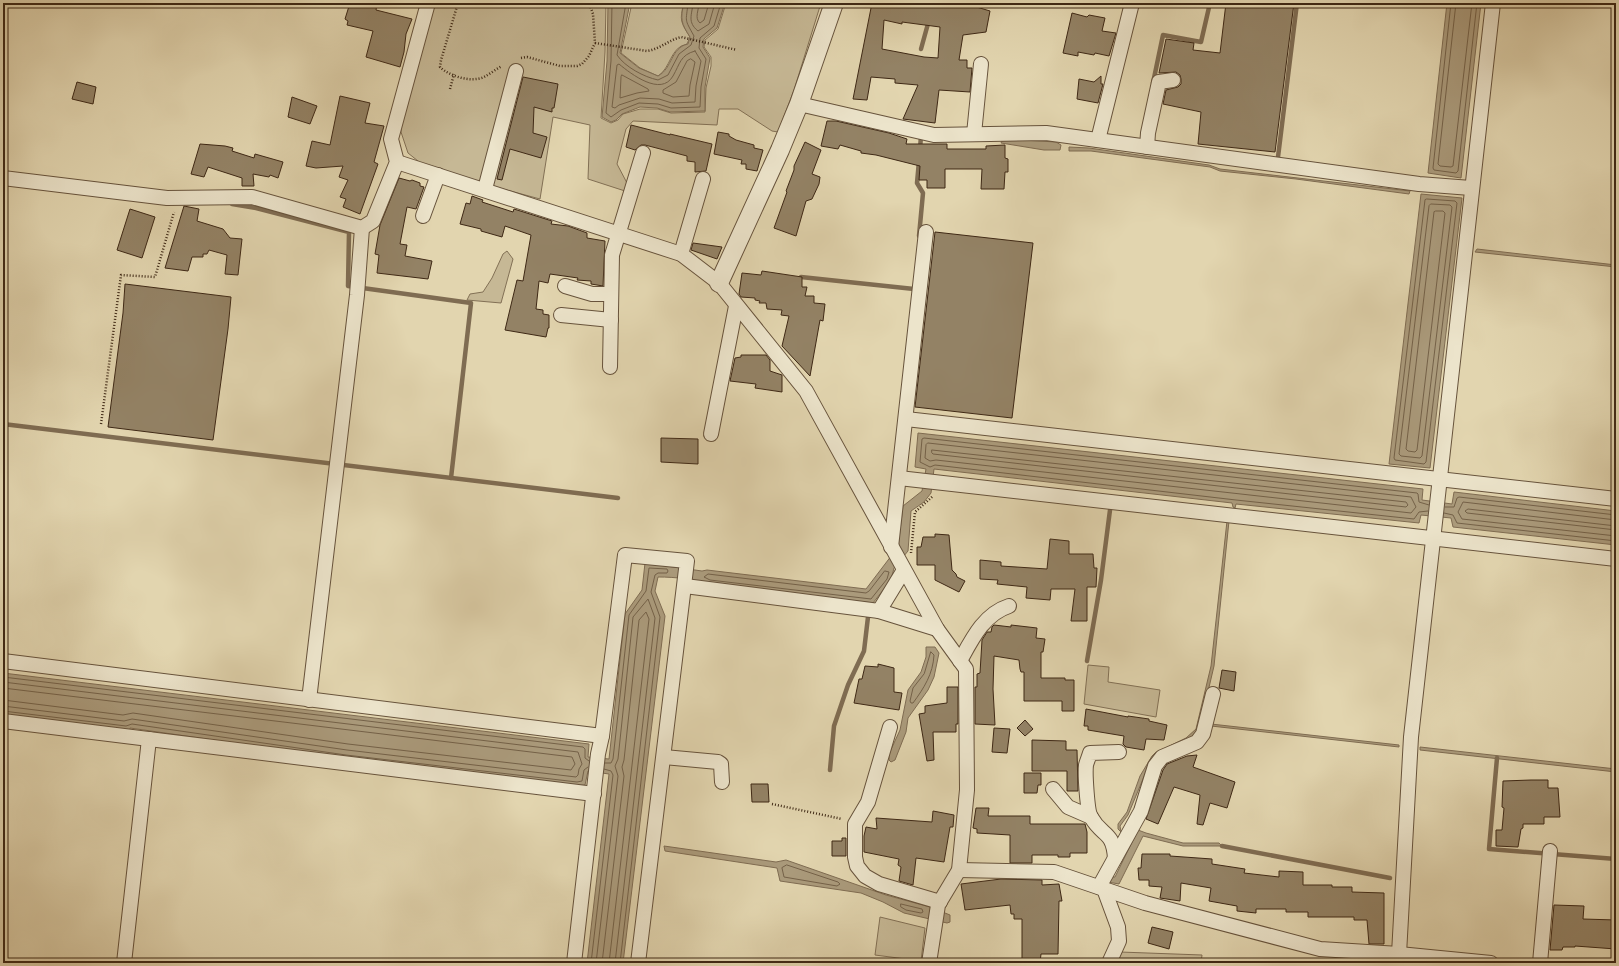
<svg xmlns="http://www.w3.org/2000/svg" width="1619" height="966" viewBox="0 0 1619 966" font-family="'Libre Caslon Text',serif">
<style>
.green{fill:#c6b895;stroke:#827055}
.water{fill:#aa9a7b;stroke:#7f6c52}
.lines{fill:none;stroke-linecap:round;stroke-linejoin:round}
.shore{stroke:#746148;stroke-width:1}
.stream{stroke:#7f6c52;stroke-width:4.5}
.building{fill:#938265;stroke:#3e2815;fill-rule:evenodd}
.minor-casing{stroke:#67533c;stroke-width:16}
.tertiary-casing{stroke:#67533c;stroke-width:20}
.path{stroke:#3e2815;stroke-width:2.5;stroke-dasharray:1 2;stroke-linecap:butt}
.minor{stroke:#ece4cb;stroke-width:14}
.tertiary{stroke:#ece4cb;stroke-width:18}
</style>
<rect width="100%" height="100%" fill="#e2d5af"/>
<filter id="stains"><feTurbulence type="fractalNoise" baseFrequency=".005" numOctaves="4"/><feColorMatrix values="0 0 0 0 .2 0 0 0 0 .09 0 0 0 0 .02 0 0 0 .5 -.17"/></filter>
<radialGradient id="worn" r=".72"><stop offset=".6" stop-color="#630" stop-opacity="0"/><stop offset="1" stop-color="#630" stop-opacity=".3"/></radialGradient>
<g class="green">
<polygon points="435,3 606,3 605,52 601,118 611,123 618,120 623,114 640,109 658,109 671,113 705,112 706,88 711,66 711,57 704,47 705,40 718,29 726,3 821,3 794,90 778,132 772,131 738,109 719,109 717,125 633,121 626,129 617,164 627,183 625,191 588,179 590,125 553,117 540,199 451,175 423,165 408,153 401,132 401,115"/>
<path d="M632,3H684C679,20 681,23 690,37L687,44C670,47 671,68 658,76L640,68L621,53Z"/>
<polygon points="507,251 513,259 501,303 467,300 470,294 483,292 492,278 503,254"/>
<polygon points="1088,665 1109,667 1108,682 1160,690 1156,717 1084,704"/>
<polygon points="880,917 925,928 921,961 875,955"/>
<polygon points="1120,952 1202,955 1201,963 1116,963"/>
</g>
<g class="water">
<path d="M608,3H630L620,53L639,68L658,76C673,68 670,48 688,44L690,37C681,23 680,19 684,3H725L717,28L704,39L703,47L710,58L705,87V111L670,112L657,108L640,107L622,114L616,120L611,122L602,117L607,61Z"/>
<polygon points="1447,3 1481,3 1461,178 1428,173"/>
<polygon points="1022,140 1056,142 1061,145 1060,150 1044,150 1001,143 1002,141"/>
<polygon points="1069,147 1089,148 1209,165 1220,169 1410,191 1409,194 1296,179 1220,171 1210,167 1091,151 1069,151"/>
<polygon points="1421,194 1462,198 1430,468 1389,464"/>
<polygon points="1477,249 1616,265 1616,267 1475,252"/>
<path d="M918,433L1423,489L1422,500L1452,504L1454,492L1616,511V545L1453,527L1451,518L1421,515L1419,523L1236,504L1235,508L1233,507L1232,503L934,469L931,493L924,502L911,511L908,551L894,568L891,580L873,603L709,584C692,579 676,577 658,577L655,591L665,616L623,963H587L609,774L588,771L585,785L577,786L346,759L130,728V731L3,715V673L589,744L588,757L609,759L625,614L642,590L645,563L702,571L707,570L866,589L898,547L903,506L922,491L926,469L915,467Z"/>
<polygon points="1227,521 1229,521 1214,666 1199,730 1185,742 1148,767 1128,815 1120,826 1121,832 1118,829 1118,824 1127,812 1140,776 1152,756 1155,753 1186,738 1196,729 1211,666"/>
<polygon points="926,647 935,647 939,653 934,677 928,690 908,718 906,732 895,760 891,762 889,760 889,754 900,730 908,690 921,672 926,657"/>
<polygon points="1211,724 1399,745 1399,747 1211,726"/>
<polygon points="1420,747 1616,769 1616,772 1420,750"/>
<polygon points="1138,830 1146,833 1183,843 1219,843 1222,846 1183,846 1143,836 1119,884 1108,882 1111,877 1115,877"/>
<polygon points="664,846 776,862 786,860 886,895 930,907 950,915 950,922 947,923 904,913 883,902 861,893 780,881 777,868 665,851"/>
</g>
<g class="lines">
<g class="shore">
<polyline points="612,3 611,61 606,113 611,117 621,110 639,103 658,104 671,108 700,107 701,87 706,59 699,48 700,38 714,26 721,3"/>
<path d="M626,3L617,55C625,67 644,77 658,80L668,75L679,54L691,45L694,36C684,18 686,23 688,3"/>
<path d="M693,3C692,15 687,22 698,31L709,24L715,3"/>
<path d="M699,3C699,10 694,18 700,23L704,20L709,3"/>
<polyline points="1451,3 1433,168 1434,170 1456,173 1458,171 1477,3"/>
<polyline points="1456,3 1438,164 1440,166 1451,167 1453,166 1472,3"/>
<path d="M695,51L701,61L696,86L695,102L672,103L659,99L640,98L619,105L615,108L612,107L617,65L619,64C631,74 661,97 673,76C680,64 680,55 695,51Z"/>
<polygon points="691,59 695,62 690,85 689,96 673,97 663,93 663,90 676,82 687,61"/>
<polygon points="622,75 648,89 649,91 637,93 620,98 621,77"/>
<polygon points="1427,199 1455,201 1457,203 1426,462 1424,464 1395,460 1394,458 1425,200"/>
<polygon points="1431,204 1450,205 1452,207 1422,456 1420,458 1401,456 1399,454 1429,206"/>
<polygon points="1436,211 1443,211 1445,213 1417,450 1415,452 1408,451 1406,449 1434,212"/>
<polygon points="928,443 1411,497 1416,507 1411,513 936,460 930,461 925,458 926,445"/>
<polygon points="932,450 1406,502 1408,505 1406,507 933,454 932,453"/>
<polyline points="1445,507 1454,507 1457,498 1459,497 1616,515"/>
<polyline points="1428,511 1419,512 1414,519 1236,500 935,465 930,467 920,462 922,439 924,438 1417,493 1418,494 1419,502 1429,505"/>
<polyline points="1444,513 1453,515 1457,523 1616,541"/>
<polyline points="1616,520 1463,502 1458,512 1462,519 1616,536"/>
<polyline points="1616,526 1468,509 1465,511 1467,513 1616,530"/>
<polygon points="885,571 889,572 887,579 871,599 710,580 704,577 708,574 866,593 869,591"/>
<path d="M931,652L934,655C933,674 924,688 913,703H911L910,701L913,688L924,674Z"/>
<polyline points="3,677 583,747 585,749 585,758 589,761"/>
<polyline points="3,682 578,752 582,764 579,769 578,775 576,777 347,750 132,719 124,721 3,706"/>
<polyline points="3,688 572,757 575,764 571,770 348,744 133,713 123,715 3,700"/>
<polyline points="3,711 126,726 132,724 346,755 577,782 582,781 584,770 588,767"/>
<polyline points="605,763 611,763 613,759 629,615 646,591 649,568 667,569 668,571 667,573 658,573 655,575 651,592 660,617 620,963"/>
<polygon points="787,865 838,882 840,884 837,886 784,877 782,868"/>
<polygon points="901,904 922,909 923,912 921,913 906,910 901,907"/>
<polyline points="591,963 613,775 611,771 604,769"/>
<polyline points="596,963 618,776 615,766 618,759 633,617 648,599 655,618 615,963"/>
<polyline points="602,963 624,776 622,767 624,760 639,620 646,612 649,619 609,963"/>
</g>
<g class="stream">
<polyline points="921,49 929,20"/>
<polyline points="1153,83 1163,35 1201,42 1210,3"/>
<polyline points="920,150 921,135"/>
<polyline points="1278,157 1297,3"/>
<polyline points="919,161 917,183 923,193 919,236"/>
<polyline points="232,204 256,208 349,232 348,286 471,303 451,478"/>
<polyline points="801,277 914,289"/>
<polyline points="3,424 618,498"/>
<polyline points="1087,661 1101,580 1110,510"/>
<polyline points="1497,758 1489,849 1616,859"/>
<polyline points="830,770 834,726 848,685 864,651 868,617"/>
<polyline points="1222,846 1390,878"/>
</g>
</g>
<g class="building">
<polygon points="350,3 377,3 376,10 412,19 406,34 404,52 400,67 366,57 373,31 347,25 348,21 345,19"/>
<path d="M872,3H960L970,5L990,11L986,32L963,35L959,60H967V68H972L970,92L939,90L935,123L903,119L918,85L895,83V79L871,77L867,100L853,99ZM884,20L902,24V22L940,27L938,58L924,57L882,49Z"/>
<polygon points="1226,3 1294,3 1275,152 1198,144 1201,112 1163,104 1166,90 1178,87 1181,84 1181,79 1180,75 1176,72 1159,73 1166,39 1194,43 1193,50 1220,53"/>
<polygon points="1072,13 1087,17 1089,15 1105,18 1102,31 1116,33 1109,56 1095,53 1094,55 1078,52 1078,56 1063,53"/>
<polygon points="1101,76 1101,84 1103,84 1098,103 1077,99 1079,79 1094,82"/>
<polygon points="523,77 558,84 554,108 552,108 552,112 534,107 533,133 547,137 541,158 510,149 502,180 497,179"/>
<polygon points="77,82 96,87 93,104 72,99"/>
<polygon points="340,96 370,103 365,123 384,126 374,162 378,164 360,214 343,207 346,199 340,197 348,180 339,177 343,166 316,168 306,166 312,141 330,145"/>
<polygon points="292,97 317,106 310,124 288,117"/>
<polygon points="827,121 836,121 889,133 907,139 906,144 947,144 947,149 986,149 986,146 1005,145 1005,158 1008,159 1008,172 1005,172 1004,189 981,189 982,169 945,169 945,188 927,188 927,180 919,180 920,166 876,155 861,153 861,151 840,145 838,149 821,146"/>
<polygon points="631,125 670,135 670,134 712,144 706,171 695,172 695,162 687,161 687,156 645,145 641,145 635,150 626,147"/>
<polygon points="718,132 729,134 729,136 736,140 754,145 754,148 763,150 757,171 746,169 746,164 741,164 742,160 714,154"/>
<polygon points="805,142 821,150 812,174 820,177 819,184 812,199 806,201 796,236 774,228 787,192 786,191 794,170 794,166"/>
<polygon points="200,144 225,146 233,148 232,151 254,158 255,154 283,162 278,178 270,175 269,177 253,174 254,186 242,186 242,178 208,167 204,177 191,174"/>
<polygon points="399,178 410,181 412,180 420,183 420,186 424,187 416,209 407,207 400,244 407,245 405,256 432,261 428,279 377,273 379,255 375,254 380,225"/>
<polygon points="472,196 483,200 482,202 513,212 514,209 552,221 551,224 568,226 587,233 587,238 605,241 603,286 591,284 591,281 577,280 578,278 550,274 548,283 539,281 536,309 543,310 543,314 549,315 549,328 548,328 546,337 505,330 517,280 523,281 531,235 505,226 502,237 481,231 481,229 460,224 466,203 470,204"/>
<polygon points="184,206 199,209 197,221 223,229 230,238 242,239 238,275 225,274 227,255 209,250 207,254 203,254 203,257 192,257 188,271 165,268"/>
<polygon points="130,209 155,217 142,258 117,250"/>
<polygon points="935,232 1033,243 1012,418 915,407"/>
<polygon points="693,243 722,247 717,259 691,250"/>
<polygon points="762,271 802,277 802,287 807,287 805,296 814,296 814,303 825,304 823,321 820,320 810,376 782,346 789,316 781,315 782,310 767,309 766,303 759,303 760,301 755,300 755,298 741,297 739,294 742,273 761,275"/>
<polygon points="125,284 231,297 228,329 213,440 108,427 123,313"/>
<polygon points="741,355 766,355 770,360 770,371 782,375 782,392 755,388 756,384 730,381 735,358 741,357"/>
<polygon points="661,438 698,439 698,464 661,462"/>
<polygon points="935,534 949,535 952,570 956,574 957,577 965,581 959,592 935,580 935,565 917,565 917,547 921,547 923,537 935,537"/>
<polygon points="1050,539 1069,541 1069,554 1093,554 1094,568 1097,568 1096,587 1087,587 1087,621 1071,621 1075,589 1051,589 1050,600 1026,598 1027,587 997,584 998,580 980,579 980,560 1001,562 1001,566 1047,569"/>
<polygon points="994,625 1011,627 1011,625 1037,628 1036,638 1045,639 1043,652 1041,652 1041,678 1065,678 1065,680 1074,680 1074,711 1062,711 1062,701 1024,701 1024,672 1021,672 1020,669 1019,660 994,656 993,689 995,725 975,724 975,687 977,687 977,674 980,673 982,640 987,632 991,632 992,627"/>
<polygon points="878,664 894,668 894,692 902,693 899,710 854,703 859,679 862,679 865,666 878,667"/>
<polygon points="1222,670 1236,672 1234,691 1219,688"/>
<polygon points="947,687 958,687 958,724 956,724 956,732 933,732 934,760 927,761 919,714 925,713 925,706 947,703"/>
<polygon points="1086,709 1128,717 1128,716 1149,719 1149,721 1167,725 1164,740 1146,739 1144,750 1126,747 1123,744 1124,736 1088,730 1088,726 1084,726"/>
<polygon points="1025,720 1033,729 1025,736 1017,728"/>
<polygon points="994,728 1010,729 1007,753 992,752"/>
<polygon points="1032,740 1066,741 1066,750 1077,750 1078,791 1067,791 1067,771 1032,771"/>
<polygon points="1197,755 1193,767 1235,782 1227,808 1210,803 1203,825 1197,824 1200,795 1174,787 1158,824 1146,819 1163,770 1167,764 1187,756"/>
<polygon points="1024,773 1041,773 1041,785 1038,785 1037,793 1024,793"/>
<polygon points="1531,780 1548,780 1548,788 1558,788 1560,817 1544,817 1544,824 1523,824 1523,828 1521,829 1518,847 1496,846 1496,830 1502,830 1504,808 1502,807 1503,781"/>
<polygon points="751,784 768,784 769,802 752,802"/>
<polygon points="976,808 989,808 988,816 1030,816 1030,824 1085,824 1087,832 1087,853 1070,853 1070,857 1058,857 1058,855 1032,855 1032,863 1010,863 1010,835 977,833 977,829 973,828"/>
<polygon points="933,811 954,815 953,827 950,827 944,862 916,858 913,885 899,881 901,867 898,865 899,859 864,852 864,836 866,827 877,829 876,818 932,822"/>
<polygon points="842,838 846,838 846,856 832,856 832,841 842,841"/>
<polygon points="1142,854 1170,854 1170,856 1212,859 1212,864 1245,869 1244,873 1279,877 1279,871 1303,872 1303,885 1332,885 1332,887 1352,887 1352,892 1384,893 1384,944 1369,944 1367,920 1354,920 1354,917 1308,917 1308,912 1286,912 1286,909 1256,909 1256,913 1237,911 1237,906 1209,901 1211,888 1181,883 1180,901 1160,898 1162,887 1149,886 1149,880 1139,880 1138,868 1141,868"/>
<polygon points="1001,879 1042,880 1042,885 1059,884 1062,901 1059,901 1058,954 1041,954 1040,963 1022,963 1022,919 1014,919 1014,914 1011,914 1010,905 965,910 961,884"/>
<polygon points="1554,905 1584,906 1583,919 1616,920 1616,949 1575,946 1575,947 1563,947 1562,950 1550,950"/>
<polygon points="1152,927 1173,932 1169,949 1148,943"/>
</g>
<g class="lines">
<g class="minor-casing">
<g id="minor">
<polyline points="799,104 934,135 1046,133 1419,184 1471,188"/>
<polyline points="974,134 981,64"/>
<polyline points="1098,140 1132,3"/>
<polyline points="1147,147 1148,133 1159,82 1173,80"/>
<polyline points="397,162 681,254 719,283 806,391 937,629 966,669 967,790 959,870 938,905 929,963"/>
<polyline points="3,178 167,198 252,197 362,228 373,221 397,162 391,139 428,3"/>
<polyline points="485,189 516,71"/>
<polyline points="423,216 438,175"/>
<polyline points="681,254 703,179"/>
<polyline points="565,286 592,294 611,294"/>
<polyline points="561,315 611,320"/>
<polyline points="610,367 612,255 643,153"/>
<polyline points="906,419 1616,499"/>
<polyline points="711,434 736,306"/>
<polyline points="899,478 1616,559"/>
<polyline points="891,547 926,232"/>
<polyline points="685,586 879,611 937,629"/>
<polyline points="879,611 904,570"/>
<polyline points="3,661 602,736"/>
<path d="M960,661C972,639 984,614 1009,606"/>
<polyline points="309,700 357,295 362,228"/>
<polyline points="3,721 594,794"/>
<polyline points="890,727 868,802 855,824 855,857 857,866 865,876 879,884 940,902"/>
<polyline points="664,757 718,762 721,764 722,782"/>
<polyline points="1053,789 1068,807 1091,817"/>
<path d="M1115,858C1113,830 1102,837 1091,817C1087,811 1085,773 1086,765C1087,761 1089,757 1090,753L1119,752"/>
<polyline points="959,870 1054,872 1145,903 1320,949 1399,954 1491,963"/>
<polyline points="1099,887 1141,811 1155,766 1162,757 1197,742 1203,734 1213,694"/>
<polyline points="1104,889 1118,927 1119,941 1109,963"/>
<polyline points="1399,954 1411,737 1493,3"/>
<polyline points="124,963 149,739"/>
<polyline points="574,963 598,754 602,736 625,555 687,561 638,963"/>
<polyline points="1540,963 1550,851"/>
</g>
</g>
<g class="tertiary-casing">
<polyline id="tertiary" points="719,283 780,150 799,104 834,3"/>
</g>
<g class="path">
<path d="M458,3L441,60L440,67C449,76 471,83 484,77C490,74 496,69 502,66"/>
<path d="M595,43L647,51C660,49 669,40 681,37L737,50"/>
<polyline points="521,58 527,57 560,66 577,66 582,64 589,56 595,43 593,14 589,3"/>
<polyline points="450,89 454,74"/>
<polyline points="101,424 121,275 155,277 174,212"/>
<polyline points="911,553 915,512 933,496"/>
<polyline points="772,804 842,819"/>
</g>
<use href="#minor" class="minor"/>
<use href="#tertiary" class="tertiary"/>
</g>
<rect width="1619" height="966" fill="none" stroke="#e2d5af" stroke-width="16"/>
<rect x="4" y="4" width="1611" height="958" fill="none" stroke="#3e2815" stroke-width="2"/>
<rect x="8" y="8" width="1603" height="950" fill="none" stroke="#3e2815"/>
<rect width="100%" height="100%" filter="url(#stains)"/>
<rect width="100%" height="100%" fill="url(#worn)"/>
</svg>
